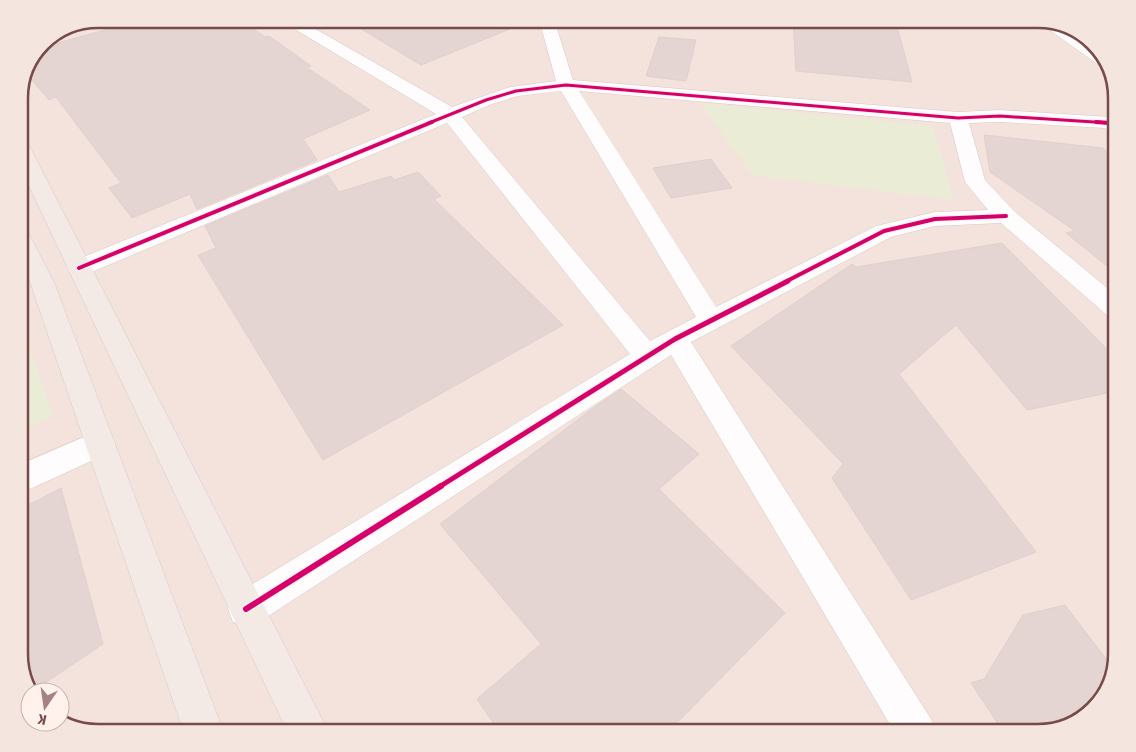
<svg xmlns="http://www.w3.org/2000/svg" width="1136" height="752" viewBox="0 0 1136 752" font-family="'Fira Sans Condensed',sans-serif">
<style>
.residential{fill:#f4e2dc}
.green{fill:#eaecd5}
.building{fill:#e4d5d2;stroke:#e0cfcd}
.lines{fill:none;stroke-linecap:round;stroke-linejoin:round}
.minor-casing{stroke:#d6c9c8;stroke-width:1}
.major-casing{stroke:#d9cac9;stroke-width:1}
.minor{fill:#fefcfc;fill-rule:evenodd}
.major{fill:#f3e9e5;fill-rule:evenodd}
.cycleway-far3-casing{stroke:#fff2ec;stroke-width:5}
.cycleway-far2-casing{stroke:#fff2ec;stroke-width:6}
.cycleway-far1-casing{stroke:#fff2ec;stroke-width:8}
.cycleway-casing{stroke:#fff2ec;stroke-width:9}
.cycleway-far3{stroke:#d6006c;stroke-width:3}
.cycleway-far2{stroke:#d6006c;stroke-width:4}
.cycleway-far1{stroke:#d6006c;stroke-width:5}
.cycleway{stroke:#d6006c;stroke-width:6}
.rim{fill:none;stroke:#774b49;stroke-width:2.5}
</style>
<rect width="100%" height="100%" fill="#f7eeeb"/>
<polygon class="residential" points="97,19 1039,19 1083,32 1109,62 1117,97 1117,655 1104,699 1074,725 1039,733 97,733 60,722 60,692 30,692 30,695 19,660 19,92 42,42"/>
<g class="green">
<polygon points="700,103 933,126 954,200 753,176"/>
<polygon points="19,313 53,416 19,432"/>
</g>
<g class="building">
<polygon points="146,19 239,19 265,37 269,36 311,66 306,67 370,110 303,139 317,160 197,209 190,194 132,218 109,188 121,183 56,97 49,100 27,74 39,48"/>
<polygon points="345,19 531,19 532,20 421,65"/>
<polygon points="793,19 895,19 912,82 796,71"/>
<polygon points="659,37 696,40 686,81 646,76"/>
<polygon points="984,135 1103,148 1117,164 1117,274 1066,233 1075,231 990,172"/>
<polygon points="711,159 732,188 671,198 653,168"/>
<polygon points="418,172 441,196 434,199 563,325 323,460 198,255 216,248 205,226 328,175 339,192 391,176 394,180"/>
<polygon points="1002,243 1117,359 1117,391 1027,410 956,325 899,374 1036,552 911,600 832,478 843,464 731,346 852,264 856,267"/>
<polygon points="621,389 699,454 659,489 785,613 667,733 500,733 477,699 541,644 440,524 593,408"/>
<polygon points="61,488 103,644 33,691 19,656 19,510"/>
<polygon points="1065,605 1113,668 1104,699 1074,725 1039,733 1004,733 971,683 984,679 1023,615"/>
</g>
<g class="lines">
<g class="minor-casing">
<g id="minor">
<path d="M281,19H298L452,107L510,87L556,81L539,19H554L573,80L958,112L1000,110L1110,117L1117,120V135L1110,133L1105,128L1000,122L969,123L985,180L1014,211L1117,296V319L1108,316L1001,223L935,226L891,237L691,342L931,719L937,733H895L671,355L259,622L246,627L233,622L228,609L233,596L630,354L447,123L87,274L79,276L71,274L67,268L71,262L436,114L283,22ZM561,91L696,317L650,341L462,117L492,104L518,96ZM579,91L950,123L965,182L988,210L935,212L876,226L716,307Z"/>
<path d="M1040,19C1062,26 1105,43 1111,69L1103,68L1041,24L1038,21Z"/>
<polygon points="100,430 111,434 115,443 111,452 19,494 19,465"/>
</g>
</g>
<g class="major-casing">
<g id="major">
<polygon points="19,139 26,141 29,145 329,733 288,733 19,165"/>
<polygon points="19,228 27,230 54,282 224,733 184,733 30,282 19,259"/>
</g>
</g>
<use href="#minor" class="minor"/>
<use href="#major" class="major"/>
<g class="cycleway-far3-casing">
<polyline id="cycleway-far3" points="429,123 486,100 516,91 566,85 958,118 1000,116 1110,123"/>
</g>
<g class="cycleway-far2-casing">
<g id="cycleway-far2">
<polyline points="1096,122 1110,123 1117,129"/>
<polyline points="79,268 432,122"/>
<polyline points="785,282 884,231 935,219 1006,216"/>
</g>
</g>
<g class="cycleway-far1-casing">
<polyline id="cycleway-far1" points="439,487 675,339 788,281"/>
</g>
<g class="cycleway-casing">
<polyline id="cycleway" points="246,609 441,486"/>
</g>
<use href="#cycleway-far3" class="cycleway-far3"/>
<use href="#cycleway-far2" class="cycleway-far2"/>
<use href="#cycleway-far1" class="cycleway-far1"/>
<use href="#cycleway" class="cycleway"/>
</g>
<path d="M0 0H1136V752H0ZM98 28H1038A70 70 0 0 1 1108 98V654A70 70 0 0 1 1038 724H98A70 70 0 0 1 28 654V98A70 70 0 0 1 98 28Z" fill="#f4e5df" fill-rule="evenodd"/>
<path class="rim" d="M98 28H1038A70 70 0 0 1 1108 98V654A70 70 0 0 1 1038 724H98A70 70 0 0 1 28 654V98A70 70 0 0 1 98 28Z"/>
<g transform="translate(45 707) rotate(193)"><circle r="24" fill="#fff2ec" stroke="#c9afab"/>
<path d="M0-4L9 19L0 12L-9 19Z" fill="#a48482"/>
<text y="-8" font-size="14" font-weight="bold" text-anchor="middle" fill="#774b49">K</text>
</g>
</svg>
